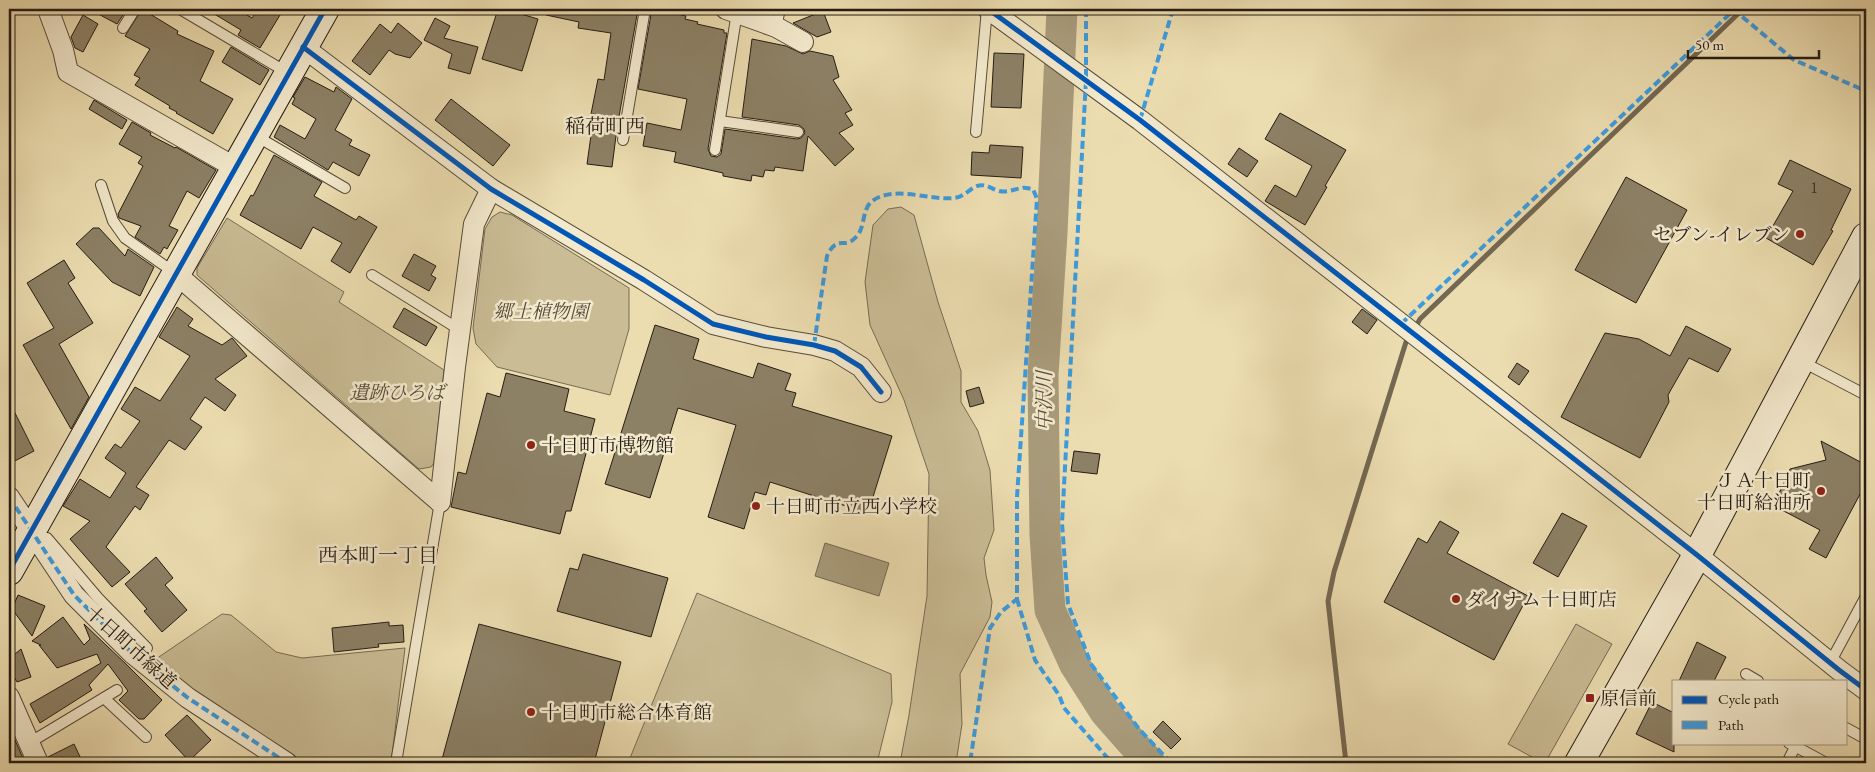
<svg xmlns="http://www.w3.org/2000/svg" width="1875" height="772" viewBox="0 0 1875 772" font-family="'EB Garamond','Noto Serif JP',serif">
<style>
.green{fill:#cabc95;stroke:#776c54}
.water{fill:#a89b7b;stroke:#736852}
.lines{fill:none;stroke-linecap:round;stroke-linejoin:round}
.stream{stroke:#736852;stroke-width:5}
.river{stroke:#a89b7b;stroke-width:31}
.building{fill:#8c8065;stroke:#241c14}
.lane-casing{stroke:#564c3b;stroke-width:12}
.street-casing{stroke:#564c3b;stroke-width:22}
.secondary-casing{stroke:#241c14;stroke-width:30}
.lane{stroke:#f3e9cc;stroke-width:10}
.street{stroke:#f3e9cc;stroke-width:20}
.secondary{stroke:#f3e9cc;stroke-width:28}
.quiet{stroke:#3c9bde;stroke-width:4;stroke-dasharray:8 4;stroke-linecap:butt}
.cycleway-casing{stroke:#f3e9cc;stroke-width:8}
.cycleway{stroke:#0057b8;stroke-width:5}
.poi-dot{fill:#8f2418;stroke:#f3e9cc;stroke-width:2}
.labels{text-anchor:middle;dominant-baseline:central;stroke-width:5;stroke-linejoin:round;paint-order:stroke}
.number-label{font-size:16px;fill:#3e3528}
.poi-label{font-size:19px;fill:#241c14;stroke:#f3e9cc;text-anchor:start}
.park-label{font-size:19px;font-style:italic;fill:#564c3b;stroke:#f3e9cc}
.street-label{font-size:19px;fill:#241c14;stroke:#f3e9cc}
.neighbourhood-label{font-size:20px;fill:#241c14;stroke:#f3e9cc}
.water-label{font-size:20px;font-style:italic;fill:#594f3d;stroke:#f3e9cc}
</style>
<rect width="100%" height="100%" fill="#ecddb0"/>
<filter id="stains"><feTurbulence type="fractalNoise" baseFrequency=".004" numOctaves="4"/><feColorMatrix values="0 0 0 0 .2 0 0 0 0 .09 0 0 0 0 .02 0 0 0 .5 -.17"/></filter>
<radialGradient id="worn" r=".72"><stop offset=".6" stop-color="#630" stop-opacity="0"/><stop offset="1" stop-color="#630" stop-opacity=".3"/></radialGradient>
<g class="green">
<polygon points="901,207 914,215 938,302 961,371 961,402 978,431 990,470 994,530 984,558 986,575 992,602 990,617 960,674 962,724 956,763 900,763 909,715 927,596 929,474 904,400 870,325 865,282 873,225 888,209"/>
<polygon points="500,212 512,215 629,288 629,329 610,395 497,367 476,344 473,328 485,229 492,217"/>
<polygon points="227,218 344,292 339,302 444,370 434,463 431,467 419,469 197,275 197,268"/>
<polygon points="697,593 891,674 892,702 877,763 628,763"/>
<polygon points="222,614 231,615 276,652 302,658 405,648 391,763 301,763 243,726 153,661"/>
<polygon points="1576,624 1612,644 1545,763 1543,763 1508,744"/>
</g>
<polygon class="water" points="825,543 889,563 879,596 815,576"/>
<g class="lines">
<g class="stream">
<polyline points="1415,328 1420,319 1743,9"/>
<polyline points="1346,763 1328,601 1334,572 1406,342 1409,337"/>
</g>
<polyline class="river" points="1062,9 1052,233 1043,375 1045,535 1050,610 1075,665 1105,712 1150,763"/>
</g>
<g class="building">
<polygon points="89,9 127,9 117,24"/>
<polygon points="142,9 153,9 150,14 178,31 177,34 214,51 200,81 233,99 213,134 176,113 177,112 169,108 170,106 135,85 140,78 134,75 150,49 125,36"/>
<polygon points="206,9 237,9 252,18 258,9 271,9 280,15 260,48 238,35 241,30"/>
<polygon points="498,9 504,9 538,19 522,71 482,59"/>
<polygon points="546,9 638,9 617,128 612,167 587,164 594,114 591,114 598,79 604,80 611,33 578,28 579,22 546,15"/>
<polygon points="652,9 668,9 667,12 686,16 685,19 698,22 697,24 724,30 724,33 727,33 708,149 711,156 717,157 721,154 725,129 797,139 801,138 805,133 804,129 799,125 742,117 752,39 786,46 803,54 810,51 833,56 839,77 833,80 852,110 845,113 853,125 839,133 854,149 835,166 808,136 803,171 775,167 774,171 765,170 763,177 752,175 751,181 723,176 723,173 674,162 676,152 643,146 647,123 681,130 687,99 638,89"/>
<polygon points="823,11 831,32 817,37 793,23"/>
<polygon points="83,15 98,24 83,52 75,48 71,37"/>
<polygon points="435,18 450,26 444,38 478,47 470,74 448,68 452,54 424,40"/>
<polygon points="398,23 422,43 410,58 395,54 389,50 370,75 352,61 380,24 391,33"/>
<polygon points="231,47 269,70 260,85 222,62"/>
<polygon points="994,53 1024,54 1021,108 991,107"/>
<polygon points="305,77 334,92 336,87 352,99 335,130 352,140 349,145 370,155 359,176 333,162 328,170 274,137 280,125 305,139 316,119 292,104 295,98 293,97"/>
<polygon points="451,99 510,145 493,166 435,120"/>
<polygon points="94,100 127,120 122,129 89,109"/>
<polygon points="1280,113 1346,150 1325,186 1327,187 1305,225 1265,201 1275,185 1296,197 1312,166 1265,139"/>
<polygon points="132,122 151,133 150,135 175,148 176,147 216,170 199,198 187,191 169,226 178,230 167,249 164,247 160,254 135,237 141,226 119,218 118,214 143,166 138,163 142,157 119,144"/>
<polygon points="990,145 1023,147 1021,178 971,175 972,152 989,153"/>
<polygon points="1239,148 1258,161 1247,177 1228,164"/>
<polygon points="274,155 322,182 314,196 356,220 359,216 377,227 350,273 331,261 342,243 313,227 301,249 240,215 251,195 253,196"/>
<polygon points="1790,160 1851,189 1831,230 1833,231 1813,265 1766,238 1793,191 1778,184"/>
<polygon points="1626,177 1687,210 1636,303 1575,270"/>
<polygon points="93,228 99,228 125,256 128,249 154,267 140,296 112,282 76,244"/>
<polygon points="414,254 436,266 431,275 436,278 429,291 402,276"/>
<polygon points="64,260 75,278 68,283 93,323 59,344 89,397 71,429 23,345 54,328 27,283"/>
<polygon points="177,307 193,319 188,326 222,345 232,338 247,356 215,379 236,395 225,411 205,397 190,419 202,427 185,450 169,440 136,487 149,495 140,510 135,506 106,547 130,572 112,587 70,539 90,521 63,506 80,479 110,498 126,473 105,458 115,444 121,448 140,421 121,409 135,387 160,401 190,356 159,337"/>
<polygon points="404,308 437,327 426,346 393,327"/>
<polygon points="1362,309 1377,320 1367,334 1352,322"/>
<polygon points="655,325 699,339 693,359 753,378 758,363 791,374 785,390 796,393 792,406 892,436 868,513 770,482 766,495 755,492 744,529 708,517 736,425 678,408 650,498 605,484"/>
<polygon points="1686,326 1731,349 1718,372 1689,358 1668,395 1669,402 1640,458 1561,417 1605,333 1639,339 1670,356"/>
<polygon points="1517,363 1529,371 1519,385 1508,377"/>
<polygon points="506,373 569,389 564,411 595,419 571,511 566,511 560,534 451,507 458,472 466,474 487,393 500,397"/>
<polygon points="979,387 984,403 970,407 966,391"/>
<polygon points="9,401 34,451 9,464"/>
<polygon points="1821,441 1866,465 1866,483 1826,558 1809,549 1820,530 1778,508 1776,500 1790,469 1826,460"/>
<polygon points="1074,451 1100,454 1097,474 1071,471"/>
<polygon points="1562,513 1587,526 1558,577 1533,563"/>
<polygon points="1440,521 1459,532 1447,553 1528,596 1494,660 1384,602 1418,538 1427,543"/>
<polygon points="583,554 668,578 651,637 557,611 570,568 578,570"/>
<polygon points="156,557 173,578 165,585 187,610 162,632 144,611 147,609 125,584"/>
<polygon points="18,595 45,606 32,636 12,609"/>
<polygon points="63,617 84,645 90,639 84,624 128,666 162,700 144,719 139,719 119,700 128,691 108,664 89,685 92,690 40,723 30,704 101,663 97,654 57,668 39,645 41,645 32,641"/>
<polygon points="389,622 389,626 403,625 404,642 378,644 379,647 334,652 332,628"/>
<polygon points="479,624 621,662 594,763 441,763"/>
<polygon points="1697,642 1726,657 1714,681 1679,681"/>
<polygon points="21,649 31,677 17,682 10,670 9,659"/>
<polygon points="1652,702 1674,713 1674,752 1636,734"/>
<polygon points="187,715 211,740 189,761 165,735"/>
<polygon points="1163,721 1181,739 1171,749 1153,732"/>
<polygon points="9,726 25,763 9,763"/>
<polygon points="74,744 83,763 50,763 48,757"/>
</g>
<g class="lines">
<g class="lane-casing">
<g id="lane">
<polyline points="180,9 288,73"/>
<polyline points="776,27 780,9"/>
<polyline points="123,28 135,9"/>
<polyline points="720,121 798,132"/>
<polyline points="976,132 987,9"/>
<polyline points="256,136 345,188"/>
<polyline points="623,140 645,9"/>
<polyline points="715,150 737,12"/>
<polyline points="101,185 113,221 125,238 175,273"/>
<polyline points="372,275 460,330"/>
<polyline points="1801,361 1866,395"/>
<polyline points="47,538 98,598 147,648"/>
<polyline points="1830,663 1866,596"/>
<polyline points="1746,674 1758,681"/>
<polyline points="104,698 146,737"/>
<polyline points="1846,728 1866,739"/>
<polyline points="29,743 117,690"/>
<polyline points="1789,743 1826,763"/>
<polyline points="396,763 440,502"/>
<polyline points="1787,763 1797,743"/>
</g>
</g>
<g class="street-casing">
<g id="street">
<polyline points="48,9 63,50 68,72 236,168"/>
<polyline points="726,9 776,27 803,42"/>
<polyline points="988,9 1140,120 1697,555 1839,670 1866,690"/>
<polyline points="303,47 491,189 644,280 713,324 766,337 814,345 835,351 861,367 881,392"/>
<polyline points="176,274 440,502"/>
<polyline points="9,497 74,595 133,654 188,698 287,763"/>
<polyline points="440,502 455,367 474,224 491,189"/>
<polyline points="9,697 38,763"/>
</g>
</g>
<g class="secondary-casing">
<g id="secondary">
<polyline points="9,571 325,9"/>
<polyline points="1579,763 1697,555 1866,237"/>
</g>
</g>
<use href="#lane" class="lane"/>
<use href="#street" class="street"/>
<use href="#secondary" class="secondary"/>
<g class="quiet">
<polyline points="1086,9 1086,80 1062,523 1068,604 1091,664 1139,729 1171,763"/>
<polyline points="1733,9 1794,60 1866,91"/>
<polyline points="1140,120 1173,9"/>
<polyline points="1401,324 1735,9"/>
<path d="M814,345L827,256C838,233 844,251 856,237C865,229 862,210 871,202C893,184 929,201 954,198C964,197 969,189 977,186C986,183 991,189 999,191C1007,193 1014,189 1022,188C1025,187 1029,189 1033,189L1037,199L1017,497V599L1001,612L990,628L970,763"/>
<polyline points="9,497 74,595 133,654 188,698 287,763"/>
<polyline points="1017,599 1035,660 1059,695 1064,708 1112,763"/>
</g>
<g class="cycleway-casing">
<g id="cycleway">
<polyline points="988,9 1140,120 1697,555 1839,670 1866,690"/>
<polyline points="303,47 491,189 644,280 713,324 766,337 814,345 835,351 861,367 881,392"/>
<polyline points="9,571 325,9"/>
</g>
</g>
<use href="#cycleway" class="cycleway"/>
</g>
<g class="poi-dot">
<circle cx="1800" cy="234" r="5"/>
<circle cx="531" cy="445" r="5"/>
<circle cx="1821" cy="491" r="5"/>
<circle cx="756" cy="506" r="5"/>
<circle cx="1456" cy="599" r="5"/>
<rect x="1585" y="693" width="10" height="10" rx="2.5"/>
<circle cx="531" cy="712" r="5"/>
</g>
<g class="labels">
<g class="number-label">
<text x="1814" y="187">1</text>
</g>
<g class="poi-label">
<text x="1790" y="234" text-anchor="end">セブン-イレブン</text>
<text x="541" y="445">十日町市博物館</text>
<text x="1811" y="480" text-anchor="end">ＪＡ十日町<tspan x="1811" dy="22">十日町給油所</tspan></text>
<text x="766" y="506">十日町市立西小学校</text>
<text x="1466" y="599">ダイナム十日町店</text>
<text x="1600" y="698">原信前</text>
<text x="541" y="712">十日町市総合体育館</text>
</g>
<g class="park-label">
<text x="541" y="311">郷土植物園</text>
<text x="397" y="392">遺跡ひろば</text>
</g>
<g class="street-label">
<text transform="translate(131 647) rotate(42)">十日町市緑道</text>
</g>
<g class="neighbourhood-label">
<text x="605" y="126">稲荷町西</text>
<text x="378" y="555">西本町一丁目</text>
</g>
<g class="water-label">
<text transform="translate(1044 401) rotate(-90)">中沢川</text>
</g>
</g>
<rect width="1875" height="772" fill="none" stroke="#ecddb0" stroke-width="30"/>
<rect x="10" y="10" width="1855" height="752" fill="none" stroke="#241c14" stroke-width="2.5"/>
<rect x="15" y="15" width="1845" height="742" fill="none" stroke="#241c14"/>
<rect x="1672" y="680" width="175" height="65" fill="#f3e9cc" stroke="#a09782"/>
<rect x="1682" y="696" width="25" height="8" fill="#0057b8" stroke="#a09782"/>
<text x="1718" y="704" font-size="15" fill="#241c14">Cycle path</text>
<rect x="1682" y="721" width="25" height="8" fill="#3c9bde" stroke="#a09782"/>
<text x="1718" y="730" font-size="15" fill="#241c14">Path</text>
<path d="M1688 50v8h131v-8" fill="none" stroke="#241c14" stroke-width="2.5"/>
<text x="1695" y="50" font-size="15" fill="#241c14" stroke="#f3e9cc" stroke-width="4" paint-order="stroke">50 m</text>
<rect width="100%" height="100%" filter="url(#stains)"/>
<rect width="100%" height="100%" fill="url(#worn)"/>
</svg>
